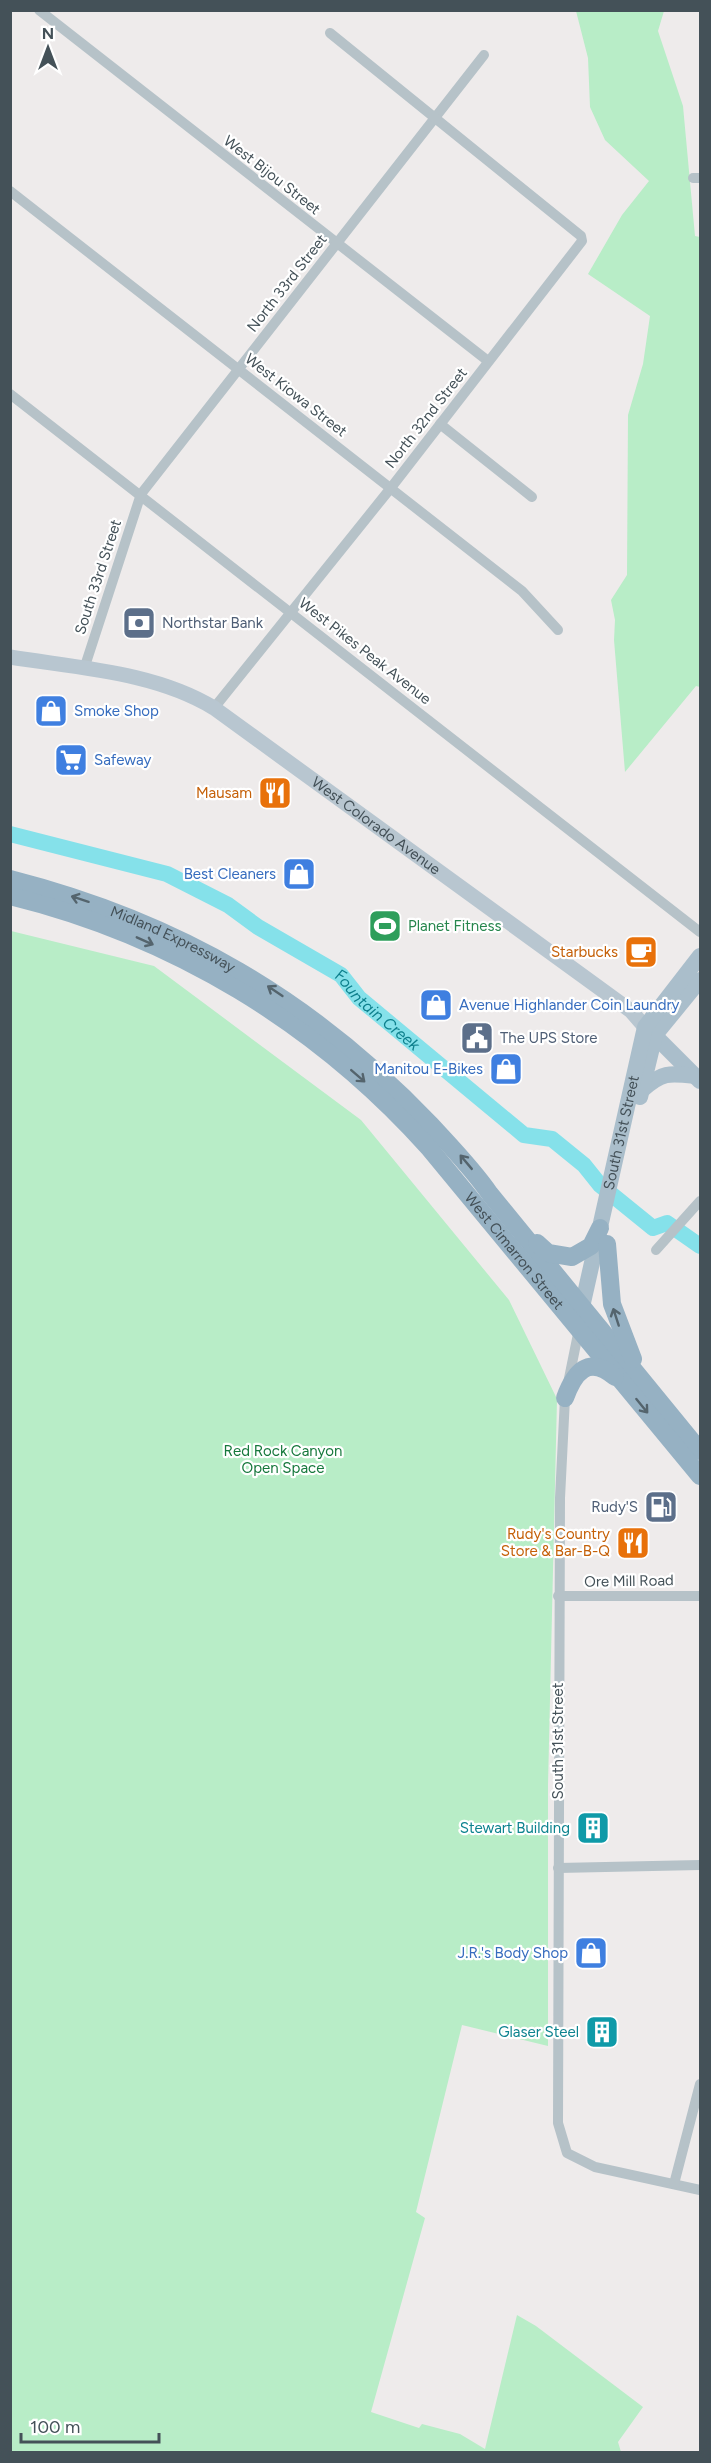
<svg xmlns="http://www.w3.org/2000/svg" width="711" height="2463" viewBox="0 0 711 2463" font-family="Figtree,sans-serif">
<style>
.green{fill:#b8edc7}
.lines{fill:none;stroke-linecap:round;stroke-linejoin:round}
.river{stroke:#85e1ea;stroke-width:16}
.minor{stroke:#b6c2c8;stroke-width:10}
.secondary{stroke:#b8c6d0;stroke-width:15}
.primary{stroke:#aabecb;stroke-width:16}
.trunk{stroke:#96b1c3;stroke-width:18}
.oneway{stroke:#54646d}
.labels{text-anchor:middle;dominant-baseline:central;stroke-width:4.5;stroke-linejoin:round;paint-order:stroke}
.street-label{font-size:15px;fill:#445158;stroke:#fff}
.service-label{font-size:15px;fill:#4e5e75;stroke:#fff;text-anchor:start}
.shop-label{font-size:15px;fill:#366cbe;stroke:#fff;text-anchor:start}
.food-label{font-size:15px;fill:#c56008;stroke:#fff;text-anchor:end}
.leisure-label{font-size:15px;fill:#27864d;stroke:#fff;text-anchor:start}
.park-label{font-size:15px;fill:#16783c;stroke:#fff}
.culture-label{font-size:15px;fill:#0d838f;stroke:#fff;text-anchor:end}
.water-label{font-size:16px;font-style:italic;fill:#0e808d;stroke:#fff}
</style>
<rect width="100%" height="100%" fill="#eeebeb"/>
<g class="green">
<polygon points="576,11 664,11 658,31 683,106 695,236 700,237 700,687 696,686 625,772 614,640 615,620 611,600 627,575 628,415 643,364 650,316 588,274 622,215 649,181 605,140 590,107 588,58"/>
<polygon points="11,931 154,966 361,1120 509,1300 557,1399 548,1785 548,2046 462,2025 416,2212 425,2218 371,2412 419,2428 422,2424 460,2434 485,2449 517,2315 536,2326 643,2407 618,2442 621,2452 11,2452"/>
</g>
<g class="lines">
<path class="river" id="s1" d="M10,834L167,874L228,905L258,927L341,975L359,998L524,1135L552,1139L584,1165L600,1185L653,1228L667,1223L700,1246"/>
<g class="minor">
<polyline points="39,10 488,361"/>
<polyline points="693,178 700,178"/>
<polyline points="10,191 522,591 558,630"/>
<polyline points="10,394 700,932"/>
<polyline points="440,424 532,497"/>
<polyline points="84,669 141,494 484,55"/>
<polyline points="214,708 390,489 582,241 581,236 330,33"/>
<polyline points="656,1250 700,1201"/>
<polyline points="579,1329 565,1398 560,1498 558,2123 567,2153 595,2167 700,2190"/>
<polyline points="558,1596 700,1596"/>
<polyline points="558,1868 700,1865"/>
<polyline points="674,2184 700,2084"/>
</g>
<path class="secondary" id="s2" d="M10,657C78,668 155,672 214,708L631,1011L645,1027"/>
<g class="primary">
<polyline points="648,1029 700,1081"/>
<path d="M642,1090C662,1072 669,1073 695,1076"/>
<polyline points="640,1097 655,1035 700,980"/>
<path id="s3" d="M580,1316L645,1027L700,956"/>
</g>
<g class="trunk">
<path id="s4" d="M10,879C178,922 312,1000 431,1125C452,1148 472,1168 490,1194L700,1451"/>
<path id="s5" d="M10,896C173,936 317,1023 429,1148L700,1476"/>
<polyline points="537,1243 548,1253 572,1257 591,1246 600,1228"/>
<polyline points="607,1244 612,1304 633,1359"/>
<path d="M565,1398C574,1373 588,1354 615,1377"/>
</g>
</g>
<defs><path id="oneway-shaft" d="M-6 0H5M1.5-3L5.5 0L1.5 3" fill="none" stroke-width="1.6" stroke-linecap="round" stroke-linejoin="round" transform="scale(1.5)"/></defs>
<g class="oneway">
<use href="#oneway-shaft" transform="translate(80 899) rotate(-162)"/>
<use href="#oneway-shaft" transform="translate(145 941) rotate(24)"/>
<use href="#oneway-shaft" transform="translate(275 991) rotate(-146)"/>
<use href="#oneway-shaft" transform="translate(358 1076) rotate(41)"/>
<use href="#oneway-shaft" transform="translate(466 1162) rotate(-130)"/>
<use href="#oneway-shaft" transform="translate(616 1317) rotate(-108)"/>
<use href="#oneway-shaft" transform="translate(642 1406) rotate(51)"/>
</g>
<defs>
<g id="bank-square" transform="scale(1.725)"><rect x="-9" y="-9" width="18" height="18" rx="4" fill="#5c6f8a" stroke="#fff"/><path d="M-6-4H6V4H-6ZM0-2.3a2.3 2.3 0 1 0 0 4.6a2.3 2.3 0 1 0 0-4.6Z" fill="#fff"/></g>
<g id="shop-square" transform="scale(1.725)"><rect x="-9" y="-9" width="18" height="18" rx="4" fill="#3f7fe0" stroke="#fff"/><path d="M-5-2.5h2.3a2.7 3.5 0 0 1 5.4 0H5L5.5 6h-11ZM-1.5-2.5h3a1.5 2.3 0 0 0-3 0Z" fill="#fff"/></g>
<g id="supermarket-square" transform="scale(1.725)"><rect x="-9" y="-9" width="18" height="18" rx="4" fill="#3f7fe0" stroke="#fff"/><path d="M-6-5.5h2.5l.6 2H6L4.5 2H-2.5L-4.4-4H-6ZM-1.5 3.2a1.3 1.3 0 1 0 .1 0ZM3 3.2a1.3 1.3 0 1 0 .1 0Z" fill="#fff"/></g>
<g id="restaurant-square" transform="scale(1.725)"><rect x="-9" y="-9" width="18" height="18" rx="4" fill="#e8710a" stroke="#fff"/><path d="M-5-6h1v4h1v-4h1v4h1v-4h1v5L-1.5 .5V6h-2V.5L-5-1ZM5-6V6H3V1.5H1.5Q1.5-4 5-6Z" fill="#fff"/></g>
<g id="stadium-square" transform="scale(1.725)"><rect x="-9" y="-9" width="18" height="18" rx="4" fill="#2e9e5b" stroke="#fff"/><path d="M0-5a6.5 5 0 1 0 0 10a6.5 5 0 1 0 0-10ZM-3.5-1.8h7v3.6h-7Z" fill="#fff"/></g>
<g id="cafe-square" transform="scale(1.725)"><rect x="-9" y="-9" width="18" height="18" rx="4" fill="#e8710a" stroke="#fff"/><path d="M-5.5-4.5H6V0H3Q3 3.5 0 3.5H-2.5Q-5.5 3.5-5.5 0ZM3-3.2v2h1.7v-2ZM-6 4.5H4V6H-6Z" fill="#fff"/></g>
<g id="civic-square" transform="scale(1.725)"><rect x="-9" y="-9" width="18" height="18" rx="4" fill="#5c6f8a" stroke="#fff"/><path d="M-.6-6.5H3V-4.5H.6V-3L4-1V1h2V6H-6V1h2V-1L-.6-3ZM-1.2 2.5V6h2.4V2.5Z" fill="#fff"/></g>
<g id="fuel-square" transform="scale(1.725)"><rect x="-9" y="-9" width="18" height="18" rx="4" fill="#5c6f8a" stroke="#fff"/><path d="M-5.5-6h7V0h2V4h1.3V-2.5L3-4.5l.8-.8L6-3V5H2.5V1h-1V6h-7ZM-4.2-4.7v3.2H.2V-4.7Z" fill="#fff"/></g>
<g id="building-square" transform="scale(1.725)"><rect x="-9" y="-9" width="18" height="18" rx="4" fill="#0f9aa8" stroke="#fff"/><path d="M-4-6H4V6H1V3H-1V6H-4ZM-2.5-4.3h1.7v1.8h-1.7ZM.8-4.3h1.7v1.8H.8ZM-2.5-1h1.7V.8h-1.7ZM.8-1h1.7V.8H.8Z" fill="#fff"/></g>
</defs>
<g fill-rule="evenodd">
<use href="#bank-square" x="139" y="623"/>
<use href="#shop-square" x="51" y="711"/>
<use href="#supermarket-square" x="71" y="760"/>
<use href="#restaurant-square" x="275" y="793"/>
<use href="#shop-square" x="299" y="874"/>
<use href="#stadium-square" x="385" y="926"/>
<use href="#cafe-square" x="641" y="952"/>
<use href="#shop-square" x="436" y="1005"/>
<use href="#civic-square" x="477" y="1038"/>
<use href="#shop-square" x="506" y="1069"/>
<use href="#fuel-square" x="661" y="1507"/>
<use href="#restaurant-square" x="633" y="1543"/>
<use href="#building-square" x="593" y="1828"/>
<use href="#shop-square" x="591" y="1953"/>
<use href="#building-square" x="602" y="2032"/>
</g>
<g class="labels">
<g class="street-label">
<text transform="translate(272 175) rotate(38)">West Bijou Street</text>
<text transform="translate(287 283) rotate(-52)">North 33rd Street</text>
<text transform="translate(296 395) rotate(38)">West Kiowa Street</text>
<text transform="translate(426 418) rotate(-52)">North 32nd Street</text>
<text transform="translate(98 577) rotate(-72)">South 33rd Street</text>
<text transform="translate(365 651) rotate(38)">West Pikes Peak Avenue</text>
<text stroke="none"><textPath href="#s2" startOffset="412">West Colorado Avenue</textPath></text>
<text stroke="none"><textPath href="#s4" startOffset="174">Midland Expressway</textPath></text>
<text stroke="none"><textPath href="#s3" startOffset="188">South 31st Street</textPath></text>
<text stroke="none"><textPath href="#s5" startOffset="630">West Cimarron Street</textPath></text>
<text transform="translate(629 1581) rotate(-1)">Ore Mill Road</text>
<text transform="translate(558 1741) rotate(-90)">South 31st Street</text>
</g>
<g class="service-label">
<text x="162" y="623">Northstar Bank</text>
<text x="500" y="1038">The UPS Store</text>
<text x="638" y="1507" text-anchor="end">Rudy'S</text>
</g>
<g class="shop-label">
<text x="74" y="711">Smoke Shop</text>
<text x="94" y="760">Safeway</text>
<text x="276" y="874" text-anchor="end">Best Cleaners</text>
<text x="459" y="1005">Avenue Highlander Coin Laundry</text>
<text x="483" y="1069" text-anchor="end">Manitou E-Bikes</text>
<text x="568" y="1953" text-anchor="end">J.R.'s Body Shop</text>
</g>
<g class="food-label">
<text x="252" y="793">Mausam</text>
<text x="618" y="952">Starbucks</text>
<text x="610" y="1534">Rudy's Country<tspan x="610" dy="17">Store &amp; Bar-B-Q</tspan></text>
</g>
<g class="leisure-label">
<text x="408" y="926">Planet Fitness</text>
</g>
<g class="park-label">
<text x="283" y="1451">Red Rock Canyon<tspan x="283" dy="17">Open Space</tspan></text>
</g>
<g class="culture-label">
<text x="570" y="1828">Stewart Building</text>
<text x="579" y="2032">Glaser Steel</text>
</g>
<g class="water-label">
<text stroke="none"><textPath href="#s1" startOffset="414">Fountain Creek</textPath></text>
</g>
</g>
<rect width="711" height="2463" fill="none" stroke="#445158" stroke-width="24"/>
<g transform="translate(48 48)" stroke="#ffffff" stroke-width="4.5" paint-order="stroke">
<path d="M0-4.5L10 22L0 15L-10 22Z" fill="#445158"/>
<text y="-9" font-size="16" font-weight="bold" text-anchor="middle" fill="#445158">N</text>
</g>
<path d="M21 2433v9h138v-9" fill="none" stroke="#445158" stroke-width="3"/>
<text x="30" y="2433" font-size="18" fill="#445158" stroke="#ffffff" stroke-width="4.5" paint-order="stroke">100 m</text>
</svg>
